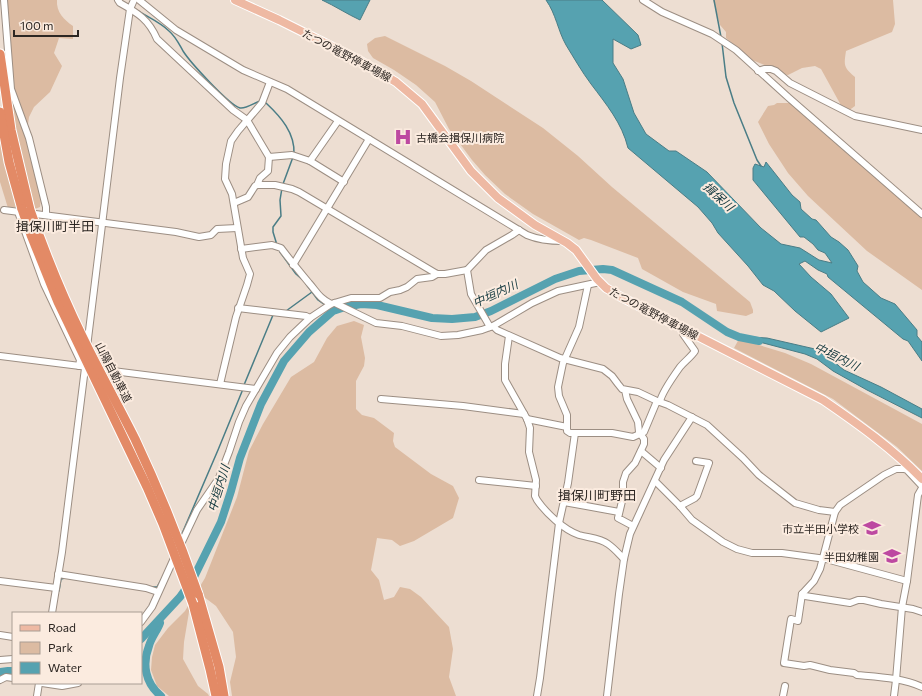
<svg xmlns="http://www.w3.org/2000/svg" width="922" height="696" viewBox="0 0 922 696" font-family="Commissioner,'Noto Sans JP',sans-serif">
<style>
.green{fill:#dcbba2}
.water{fill:#56a2b0;stroke:#4a7d86}
.lines{fill:none;stroke-linecap:round;stroke-linejoin:round}
.stream{stroke:#4a7d86;stroke-width:1.5}
.river{stroke:#56a2b0;stroke-width:8}
.minor-casing{stroke:#9c8e83;stroke-width:8}
.major-casing{stroke:#fff;stroke-width:10}
.highway-casing{stroke:#fff;stroke-width:11}
.minor{stroke:#fff;stroke-width:6}
.major{stroke:#eeb9a3;stroke-width:8}
.highway{stroke:#e38a66;stroke-width:9}
.highway-bridge-casing{stroke:#fff;stroke-width:11;stroke-linecap:butt}
.highway-bridge{stroke:#e38a66;stroke-width:9}
.labels{text-anchor:middle;dominant-baseline:central;stroke-width:4;stroke-linejoin:round;paint-order:stroke}
.street-label{font-size:11px;fill:#2d2723;stroke:#fbebdf}
.poi-label{font-size:11px;fill:#2d2723;stroke:#fbebdf;text-anchor:end}
.water-label{font-size:12px;font-style:italic;fill:#14393f;stroke:#fbebdf}
.quarter-label{font-size:13px;fill:#2d2723;stroke:#fbebdf}
</style>
<rect width="100%" height="100%" fill="#edded2"/>
<g class="green">
<path d="M2,0H57C56,12 64,20 73,26V39L59,38L54,53L62,66L50,92L34,107L29,117L26,139L41,200L40,207L35,209L16,131L9,89Z"/>
<path d="M713,0H893L895,24L892,32L846,51C844,65 843,67 855,77V106L848,111L843,109L821,69L815,66L802,68L788,75L782,74L775,69L752,60L726,38V32L720,25Z"/>
<polygon points="385,36 445,66 471,81 543,128 578,156 612,187 750,302 753,310 753,313 746,316 717,311 716,304 683,292 642,269 638,258 591,240 584,238 579,240 533,214 505,194 485,175 472,160 449,129 435,102 416,85 394,70 373,58 368,51 367,44 375,38"/>
<polygon points="777,103 790,103 922,217 922,290 867,251 808,196 788,173 769,144 758,122 768,106 774,105"/>
<polygon points="0,138 16,207 8,208 0,182"/>
<polygon points="354,321 364,325 361,337 365,358 364,366 356,381 356,409 362,415 374,418 394,433 393,441 395,447 431,474 453,486 459,498 453,518 414,541 400,546 392,540 377,538 371,570 379,580 384,600 394,597 400,587 410,589 421,597 449,627 453,649 449,677 456,696 232,696 230,682 236,657 233,632 216,606 204,597 189,612 184,642 183,659 198,686 208,694 209,696 169,696 157,686 151,670 152,657 155,645 168,628 185,611 205,578 237,497 249,451 263,424 291,377 314,362 327,338 337,326"/>
<polygon points="739,339 785,353 811,364 922,424 922,471 897,447 833,399 734,348"/>
</g>
<g class="water">
<path d="M322,0H370L360,20C347,14 335,6 322,0Z"/>
<path d="M546,0H602L638,35L641,45L631,49L613,39V63L623,79L634,113L646,134L669,151H676L707,172L761,228L781,244L800,248L819,260L832,263L825,253L818,250L813,244L804,237H800L753,180V168L755,164L764,167L766,162L792,195L800,202L801,209L812,219L816,220L831,237L839,242L848,250L858,266L857,271L863,282L881,298L895,304L917,330V336L922,342V361L908,341L903,339L828,277L827,274L818,270L805,261L799,264L811,277L831,294L849,318L821,332L795,311L774,291L763,285L748,266L718,233L712,223L698,207L628,148C622,123 606,104 591,84C582,72 574,58 566,45C558,31 556,14 546,0Z"/>
<polygon points="749,337 767,338 815,349 833,361 844,370 881,387 922,409 922,418 867,390 833,371 817,359 805,354 748,339"/>
</g>
<g class="lines">
<g class="stream">
<polyline points="714,0 721,37"/>
<path d="M138,11C148,17 161,23 169,31C176,37 179,44 183,51C190,62 229,105 240,108C246,109 254,103 260,101"/>
<polyline points="722,43 726,77 734,103 757,160 761,166"/>
<path d="M264,103H266C281,117 295,133 294,154"/>
<polyline points="283,184 293,157"/>
<polyline points="277,245 273,232 273,227 281,216 280,200 282,188"/>
<polyline points="280,252 296,274 304,281"/>
<polyline points="306,284 318,300 325,305"/>
<polyline points="328,307 333,311"/>
<polyline points="286,311 312,292"/>
<polyline points="244,385 273,315"/>
<polyline points="181,536 218,450 243,389"/>
<polyline points="151,587 157,587 161,580"/>
<polyline points="57,591 59,591 61,579 65,578"/>
</g>
<g class="river">
<path d="M160,623C157,631 151,638 149,646C142,664 145,683 161,696"/>
<polyline points="141,639 180,597 194,577 221,522 231,491 240,458 261,404 284,361 309,332 333,311 345,307 361,304 377,305 432,318 452,319 475,317 491,311 555,279 579,271 603,269 612,270 682,302 727,332 739,337 759,341"/>
<polyline points="0,672 8,671 13,671"/>
</g>
<g class="minor-casing">
<g id="minor">
<polyline points="4,0 11,89 29,138 46,207 46,215"/>
<path d="M118,0L120,3C138,13 149,20 157,39L233,110L247,120L269,157L292,155L310,161L338,121"/>
<path d="M139,0L176,30L243,70L287,89L527,235C539,240 550,241 563,241"/>
<polyline points="643,0 662,12 712,34 736,50 789,98 922,214"/>
<polyline points="758,71 764,69 771,69 776,71 790,83 855,116 922,130"/>
<polyline points="310,161 344,182"/>
<polyline points="257,185 260,178 268,171 269,157"/>
<polyline points="234,203 248,197 255,186 257,185 275,185 292,189 299,192 437,274 445,274 467,270 486,250 512,235 519,230"/>
<polyline points="4,210 176,232 199,237 211,235 217,229 237,228"/>
<polyline points="18,212 44,284 80,360 79,366"/>
<path d="M241,249L272,245L281,248C290,260 299,271 309,283C317,292 319,298 331,304"/>
<polyline points="293,265 369,139"/>
<polyline points="467,270 471,294 490,327"/>
<polyline points="335,303 376,323 402,326 441,336 458,335 482,330 493,326 532,303 558,291 600,282"/>
<polyline points="238,308 306,316 310,318"/>
<polyline points="493,326 497,330 560,358 603,369 612,376 618,384 622,389 638,392 657,401 668,405 707,425 743,458 759,475 795,503 819,510 835,512"/>
<path d="M509,336L505,364V380L527,419L530,428L529,452L536,480L535,496L537,500C546,513 564,530 579,535C589,538 600,538 608,544C614,548 619,554 624,559"/>
<polyline points="87,347 120,78 130,9 134,0"/>
<polyline points="0,356 88,367"/>
<polyline points="97,369 256,389"/>
<polyline points="220,384 236,317 247,285 250,274 243,258 232,194 225,179 226,164 231,141 238,131 262,103 270,82"/>
<polyline points="625,390 627,399 638,422 639,432 644,439 644,444 635,463 626,473 623,482 623,497 618,518 633,526"/>
<polyline points="381,399 463,406 524,414"/>
<path d="M660,402C661,394 675,374 680,367C685,361 691,357 695,351L683,334L684,329"/>
<polyline points="527,419 567,427"/>
<polyline points="575,433 612,433 633,437 644,432 657,401"/>
<polyline points="641,451 661,468"/>
<polyline points="479,480 536,486"/>
<polyline points="655,481 680,506 692,520 723,542 737,549 752,553 782,553 826,559 907,581"/>
<path d="M922,486L907,470L904,469H896L884,475L840,505L835,512L820,569L814,581L802,594L798,621L791,619L784,663L804,666L810,665L830,670L854,673L857,675C879,677 903,678 922,687"/>
<polyline points="564,502 619,512"/>
<polyline points="680,506 695,498 697,496 709,463 696,461"/>
<polyline points="180,546 197,510 219,478 229,452 239,422 246,406 277,353 290,337 310,318 331,304 351,298 380,298 390,292 400,290 407,287 417,279 432,277 437,274"/>
<polyline points="58,574 146,588 158,592"/>
<polyline points="0,581 56,588"/>
<polyline points="802,594 805,596 850,603 858,600 864,600 881,604 913,609 922,612"/>
<polyline points="52,613 62,552 86,360"/>
<polyline points="141,622 152,607 175,556"/>
<polyline points="0,635 13,637"/>
<polyline points="0,660 13,659"/>
<polyline points="0,680 6,677 13,678"/>
<polyline points="42,683 62,686 78,683"/>
<polyline points="37,696 39,683"/>
<polyline points="537,696 540,678 559,523 568,483 575,433 570,433 567,431 567,415 559,396 558,387 563,363 579,327 588,285"/>
<polyline points="607,696 619,594 624,559 630,534 664,460 692,417"/>
<polyline points="783,696 785,686"/>
<polyline points="894,696 896,680 902,607 907,581 918,495 922,488"/>
</g>
</g>
<g class="major-casing">
<path id="major" d="M235,0L279,20L359,60L396,82L422,104L471,171L498,198L535,225L567,243L576,250L597,279L606,288L621,297L823,400C858,424 893,449 922,479"/>
</g>
<g class="highway-casing">
<g id="highway">
<polyline points="0,54 11,130 30,210"/>
<polyline points="0,112 9,162 22,209"/>
<polyline points="198,594 219,667 224,696"/>
<polyline points="193,604 210,669 216,696"/>
</g>
</g>
<use href="#minor" class="minor"/>
<use href="#major" class="major"/>
<use href="#highway" class="highway"/>
<g class="highway-bridge-casing">
<g id="highway-bridge">
<polyline points="22,209 31,235 58,302 147,487 163,524 193,604"/>
<path d="M30,210C45,253 62,295 82,336C99,371 118,405 135,439C159,490 180,542 198,594"/>
</g>
</g>
<use href="#highway-bridge" class="highway-bridge"/>
</g>
<defs>
<g id="hospital-bare" transform="scale(1.38)"><path d="M-5-5h3v3.5h4V-5h3V5h-3V1.5h-4V5h-3Z" fill="#bd49a1" stroke="#fbebdf" stroke-width="2.5" paint-order="stroke"/></g>
<g id="school-bare" transform="scale(1.38)"><path d="M0-5L7-2L0 1L-7-2ZM-4 1L0 2.5L4 1V4Q0 6-4 4Z" fill="#bd49a1" stroke="#fbebdf" stroke-width="2.5" paint-order="stroke"/></g>
</defs>
<g fill-rule="evenodd">
<use href="#hospital-bare" x="403" y="137"/>
<use href="#school-bare" x="872" y="528"/>
<use href="#school-bare" x="892" y="556"/>
</g>
<g class="labels">
<g class="street-label">
<text transform="translate(347 55) rotate(28)">たつの竜野停車場線</text>
<text transform="translate(654 313) rotate(28)">たつの竜野停車場線</text>
<text transform="translate(114 372) rotate(63)">山陽自動車道</text>
</g>
<g class="poi-label">
<text x="416" y="137" text-anchor="start">古橋会揖保川病院</text>
<text x="859" y="528">市立半田小学校</text>
<text x="879" y="556">半田幼稚園</text>
</g>
<g class="water-label">
<text transform="translate(719 196) rotate(42)">揖保川</text>
<text transform="translate(495 293) rotate(-25)">中垣内川</text>
<text transform="translate(837 356) rotate(26)">中垣内川</text>
<text transform="translate(218 488) rotate(-73)">中垣内川</text>
</g>
<g class="quarter-label">
<text x="55" y="226">揖保川町半田</text>
<text x="597" y="495">揖保川町野田</text>
</g>
</g>
<rect x="12" y="612" width="130" height="72" fill="#fbebdf" stroke="#a99d94"/>
<rect x="20" y="625" width="20" height="6" fill="#eeb9a3" stroke="#a99d94"/>
<text x="48" y="632" font-size="12" fill="#2d2723">Road</text>
<rect x="20" y="642" width="20" height="12" fill="#dcbba2" stroke="#a99d94"/>
<text x="48" y="652" font-size="12" fill="#2d2723">Park</text>
<rect x="20" y="662" width="20" height="12" fill="#56a2b0" stroke="#a99d94"/>
<text x="48" y="672" font-size="12" fill="#2d2723">Water</text>
<path d="M14 30v6h64v-6" fill="none" stroke="#2d2723" stroke-width="2"/>
<text x="20" y="30" font-size="12" fill="#2d2723" stroke="#fbebdf" stroke-width="3" paint-order="stroke">100 m</text>
</svg>
